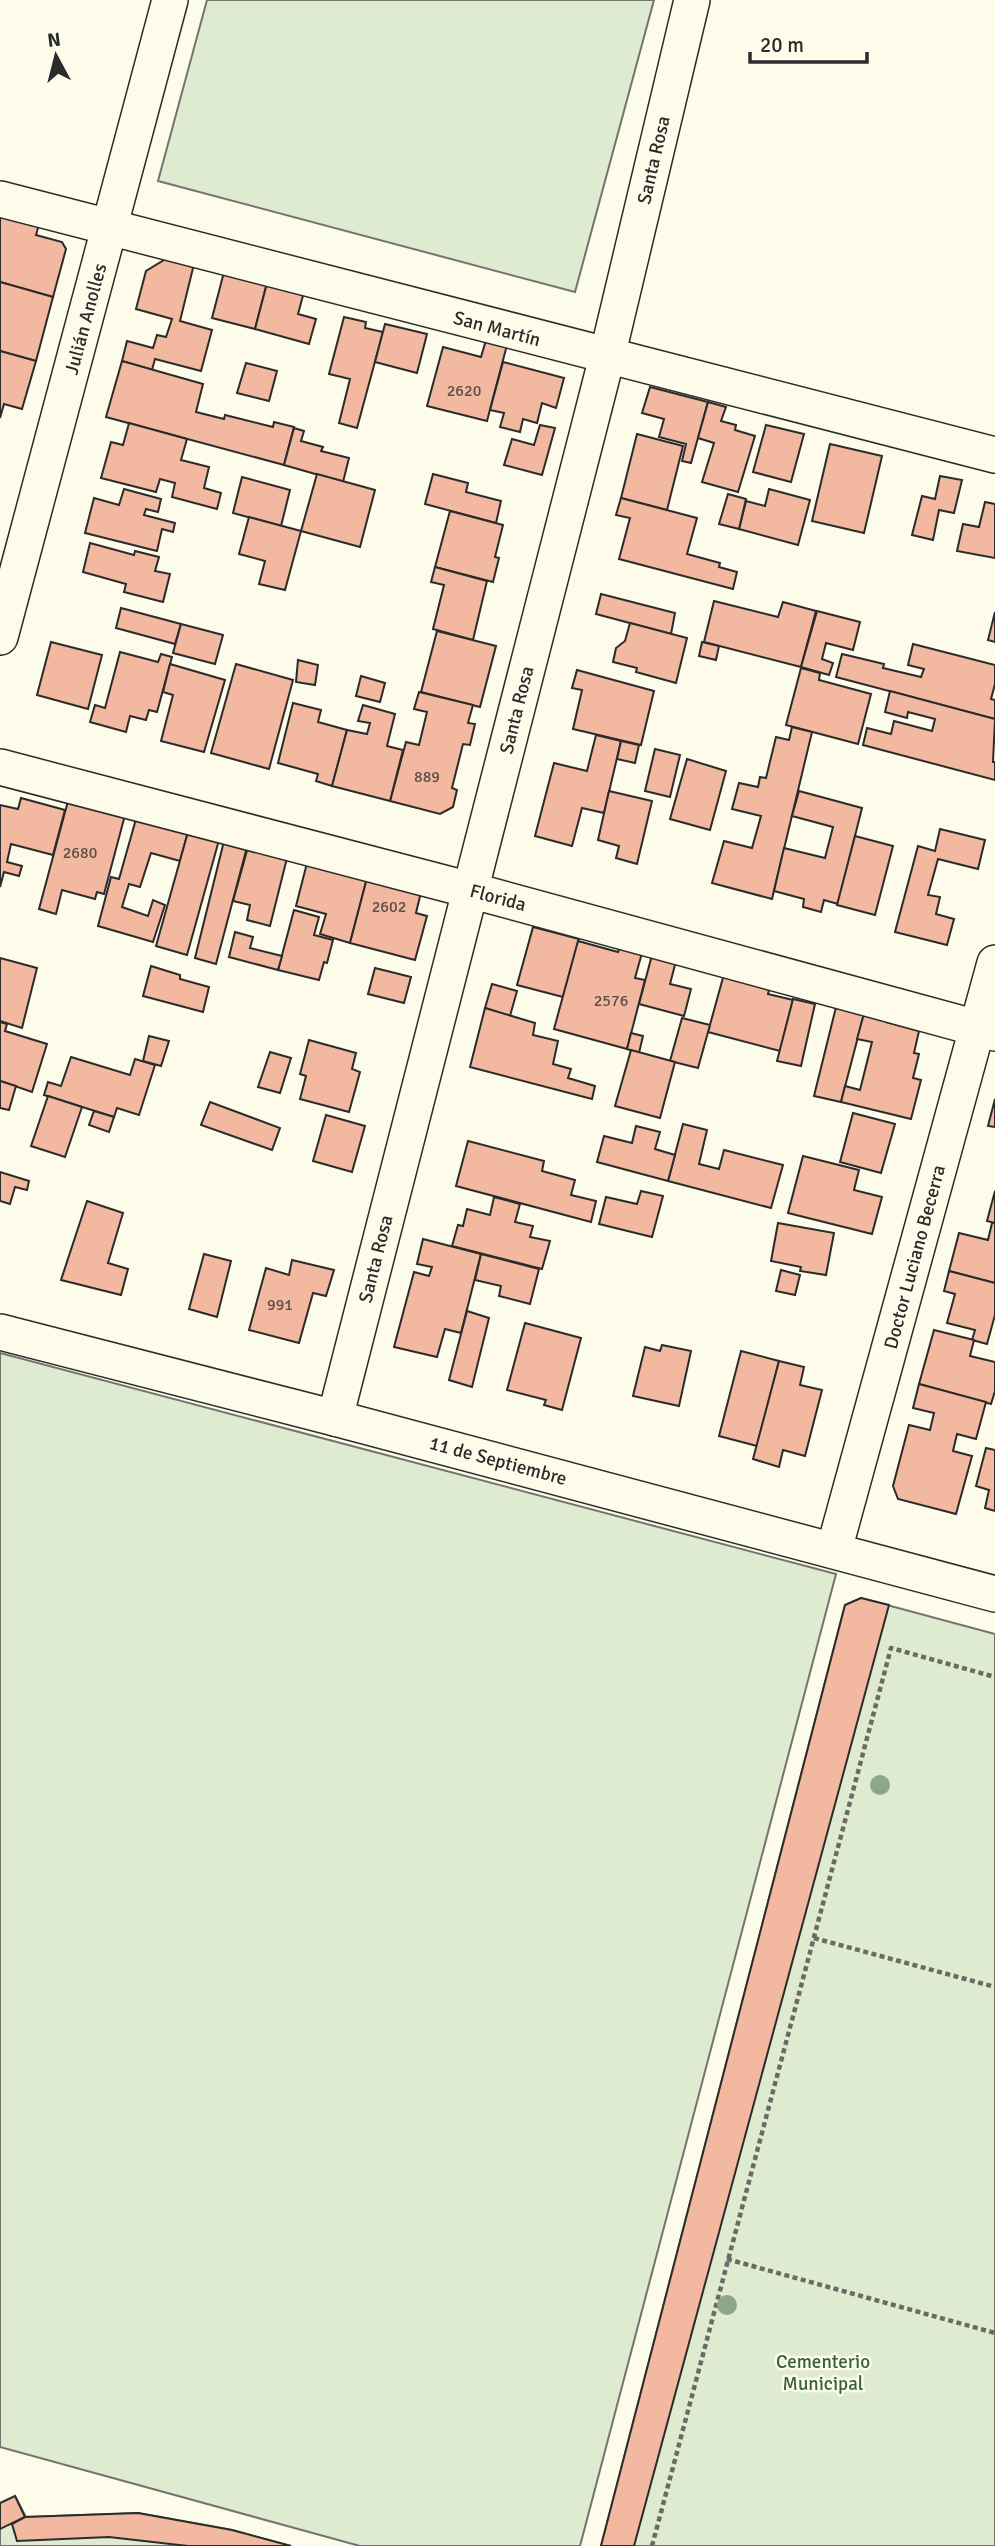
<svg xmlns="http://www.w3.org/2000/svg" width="995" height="2546" viewBox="0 0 995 2546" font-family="Signika,sans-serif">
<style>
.green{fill:#deebd1;stroke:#74746e;stroke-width:2}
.building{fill:#f2b8a0;stroke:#2b2b2b;stroke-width:2}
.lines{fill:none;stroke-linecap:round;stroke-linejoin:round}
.minor-casing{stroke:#2b2b2b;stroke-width:38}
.path{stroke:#6a6964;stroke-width:4.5;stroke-dasharray:5 3.5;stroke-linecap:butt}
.minor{stroke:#fdfbea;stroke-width:35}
.tree{fill:#8ea78a}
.labels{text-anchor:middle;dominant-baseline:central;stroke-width:5;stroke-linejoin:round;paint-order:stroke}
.number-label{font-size:16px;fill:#5d4e48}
.street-label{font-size:19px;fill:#2b2b2b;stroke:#fdfbea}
.park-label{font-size:19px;fill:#34623c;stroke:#fdfbea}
</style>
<rect width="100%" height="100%" fill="#fdfbea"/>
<g class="green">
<polygon points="207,0 654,0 575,292 158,181"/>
<polygon points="0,1353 836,1574 580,2546 360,2546 0,2447"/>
<polygon points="861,1598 995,1634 995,2546 601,2546 845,1605"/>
<polygon points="15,2496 26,2517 138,2513 232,2530 291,2546 0,2546 0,2503"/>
</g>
<g class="building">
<polygon points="0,210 40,221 36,235 62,242 66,249 53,297 0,282"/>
<polygon points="169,257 194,264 180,321 212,330 201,371 155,359 152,370 122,361 127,341 153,348 157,335 166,337 172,319 136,309 146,271"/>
<polygon points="224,272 267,283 255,329 212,318"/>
<polygon points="0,282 53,297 36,361 0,351"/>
<polygon points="267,283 304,292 298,314 316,319 309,344 255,329"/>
<polygon points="344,317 366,322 365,328 383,332 357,428 339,423 350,379 329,374"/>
<polygon points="385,324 427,334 417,373 375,362"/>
<polygon points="486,340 507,345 487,421 427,406 443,347 481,357"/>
<polygon points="0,351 36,361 22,409 4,404 0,418"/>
<polygon points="122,361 203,384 196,412 224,419 225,415 273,427 274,422 294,427 284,465 106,417"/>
<polygon points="503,362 564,378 556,408 542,403 537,423 523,419 520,432 500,427 504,413 490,410"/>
<polygon points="246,363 277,371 269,401 237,393"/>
<polygon points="650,387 708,402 691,463 682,461 686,444 659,437 664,419 642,413"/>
<polygon points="708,402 726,407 721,421 736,425 735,430 755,436 738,492 702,482 714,443 698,438"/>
<polygon points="129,423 187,439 181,460 209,467 204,488 221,493 217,509 172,497 175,483 160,479 156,492 101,478 111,442 123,445"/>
<polygon points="540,425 555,428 542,475 504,465 512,439 534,445"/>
<polygon points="766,425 804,434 791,482 753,472"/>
<polygon points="294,428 304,431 301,441 323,447 321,451 349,458 343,482 284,465"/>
<polygon points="637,434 683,446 667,510 621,498"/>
<polygon points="830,444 882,456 864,533 812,521"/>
<polygon points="317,474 375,490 360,547 301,531"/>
<polygon points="433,474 468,483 466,492 501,501 496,523 425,504"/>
<polygon points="940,476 962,480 954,513 939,510 933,540 912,535 922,496 935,499"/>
<polygon points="242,477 290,490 281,526 233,513"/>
<polygon points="124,489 161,499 158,512 146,509 144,515 175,523 173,532 162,529 157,551 85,533 94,498 119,505"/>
<polygon points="769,489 810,500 798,545 739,529 746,501 765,506"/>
<polygon points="728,494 746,499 739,529 719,524"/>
<polygon points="621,498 697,518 687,554 720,563 719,567 737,572 733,589 619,559 630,518 616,515"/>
<polygon points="985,502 995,504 995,558 957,551 963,524 979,527"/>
<polygon points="450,511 503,525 495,557 499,558 493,582 435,567"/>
<polygon points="249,517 301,531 285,590 259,584 265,561 239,554"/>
<polygon points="90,543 134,555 135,551 159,557 155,571 170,574 163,602 124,592 126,584 83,572"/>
<polygon points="435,567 487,581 473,640 433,629 444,585 431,582"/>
<polygon points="601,594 675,613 671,634 596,614"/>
<polygon points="714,601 778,617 783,602 816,611 801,667 704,642"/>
<polygon points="121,608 181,624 175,644 116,628"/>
<polygon points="817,611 860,622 853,650 826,643 822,659 833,663 829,675 801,667"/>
<polygon points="995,612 995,642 988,640"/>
<polygon points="630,623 687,638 676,683 636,672 637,668 613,662 616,648 625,641"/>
<polygon points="181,624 223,635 215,664 173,653"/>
<polygon points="437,631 496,646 480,707 421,692"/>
<polygon points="51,642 102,655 88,709 37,695"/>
<polygon points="702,642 719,646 716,660 699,656"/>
<polygon points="913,644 995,665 995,684 991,699 995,700 995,719 836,677 842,654 884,664 883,668 921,677 924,669 908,665"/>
<polygon points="120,652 158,662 161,654 172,657 157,712 149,710 146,720 130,716 126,732 90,722 95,705 105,708"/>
<polygon points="298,660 318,665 315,685 296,682"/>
<polygon points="170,664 225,680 204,752 161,741 173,695 163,692"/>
<polygon points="236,664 293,680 269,769 211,753"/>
<polygon points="801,668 820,673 819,680 871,694 858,744 786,725"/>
<polygon points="577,670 654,691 641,745 573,729 582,690 572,688"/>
<polygon points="361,676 385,683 380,702 356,696"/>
<polygon points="890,691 995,719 993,762 995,762 995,780 863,745 867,728 891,734 894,721 932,731 935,719 908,712 907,718 885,712"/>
<polygon points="419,692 473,705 468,723 475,724 470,745 463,744 452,788 457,790 453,807 440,814 390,801 406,742 419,745 427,712 414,709"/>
<polygon points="293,703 321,710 318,722 347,730 332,786 316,781 318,774 278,763"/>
<polygon points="363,705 395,714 387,746 403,750 390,801 332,786 347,730 367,734 370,723 358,721"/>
<polygon points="792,727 812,732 772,899 712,883 724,841 752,848 761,816 732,809 739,783 758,787 760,777 766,778 776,737 789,740"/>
<polygon points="596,735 621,741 604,813 582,808 572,846 535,836 554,763 587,771"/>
<polygon points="621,741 639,745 635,763 617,759"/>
<polygon points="655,749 680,755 670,797 645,791"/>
<polygon points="687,759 726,771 710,830 670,819"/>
<polygon points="609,791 652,801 637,864 616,858 619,846 598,840"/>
<polygon points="799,791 862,808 838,904 824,900 821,912 803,907 804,899 774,891 784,848 825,858 833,827 792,816"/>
<polygon points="21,798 65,810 53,855 11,844 7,862 22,866 19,876 4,872 0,887 0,805 18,809"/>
<polygon points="68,801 125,815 104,894 97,892 95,899 62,890 56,914 39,909"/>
<polygon points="136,819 188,832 180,861 151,853 140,887 129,884 122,907 148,916 153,900 165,905 153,942 98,926 111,877 119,879"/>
<polygon points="940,829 985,840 978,869 938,859 928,895 940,897 936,914 954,919 947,945 895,932 918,846 935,851"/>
<polygon points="188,832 219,840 187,955 156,946"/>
<polygon points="855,836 893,846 875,915 837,905"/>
<polygon points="224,841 247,847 216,964 195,958"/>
<polygon points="248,847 287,858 270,926 247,920 250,905 233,901"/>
<polygon points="307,863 367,878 350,943 320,934 326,914 296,906"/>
<polygon points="367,878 421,892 416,913 427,916 415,960 350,943"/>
<polygon points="294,910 319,917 314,935 333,940 327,963 324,962 319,980 278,970"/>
<polygon points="533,927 579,939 563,997 517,985"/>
<polygon points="235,932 253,937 250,948 282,956 278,970 229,957"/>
<polygon points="578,941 618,952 620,947 642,953 635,978 645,980 627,1049 554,1029"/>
<polygon points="652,955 676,961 670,984 691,989 684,1016 639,1004"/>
<polygon points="0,958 37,968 22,1028 0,1021"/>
<polygon points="151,966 180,975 180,979 209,987 203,1012 143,996"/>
<polygon points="375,968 411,977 404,1003 368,994"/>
<polygon points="724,974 770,986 768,994 793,1000 780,1051 708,1032"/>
<polygon points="492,984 517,991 510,1016 485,1008"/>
<polygon points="793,999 815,1004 801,1066 777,1061"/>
<polygon points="837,1003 865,1010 841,1102 814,1096"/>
<polygon points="485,1008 535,1023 533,1035 558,1041 553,1064 571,1069 568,1078 595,1086 592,1099 470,1067"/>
<polygon points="865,1010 888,1016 886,1022 919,1031 914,1053 919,1054 913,1078 921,1080 911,1119 841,1102 845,1086 860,1090 872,1042 857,1039"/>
<polygon points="682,1018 710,1025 698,1068 670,1061"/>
<polygon points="0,1022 7,1024 5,1031 47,1044 32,1092 0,1081"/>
<polygon points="631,1033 643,1036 639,1053 627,1049"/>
<polygon points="149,1036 169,1041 161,1066 143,1061"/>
<polygon points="309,1040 356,1053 352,1069 360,1072 349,1112 300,1099 306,1076 300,1074"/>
<polygon points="631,1050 675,1062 660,1118 615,1106"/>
<polygon points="270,1052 291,1058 280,1093 258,1087"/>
<polygon points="71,1057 130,1075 135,1059 155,1065 139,1115 117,1108 114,1117 44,1095 48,1082 61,1086"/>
<polygon points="0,1081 16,1086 9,1110 0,1108"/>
<polygon points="48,1096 82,1107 65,1157 31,1146"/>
<polygon points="995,1099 995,1127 988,1126"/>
<polygon points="210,1102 280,1128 272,1150 201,1125"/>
<polygon points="94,1111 114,1117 109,1132 89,1125"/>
<polygon points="853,1113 895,1124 881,1173 840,1162"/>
<polygon points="326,1115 365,1126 352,1172 313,1161"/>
<polygon points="683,1124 707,1130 699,1164 719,1169 724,1150 783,1165 771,1208 668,1181"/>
<polygon points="636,1126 660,1132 655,1149 675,1155 668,1181 597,1162 604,1136 632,1143"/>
<polygon points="468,1141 544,1161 542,1171 575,1180 571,1195 596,1201 591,1222 456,1186"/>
<polygon points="803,1156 859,1170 854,1190 882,1197 872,1234 788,1213"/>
<polygon points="0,1172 29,1181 27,1190 15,1187 10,1204 0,1201"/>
<polygon points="641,1191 663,1196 652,1237 599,1224 606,1197 637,1204"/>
<polygon points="995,1191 995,1223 987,1221"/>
<polygon points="494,1197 520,1204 515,1222 533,1226 530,1237 550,1241 542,1269 452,1246 458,1225 463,1226 467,1209 490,1215"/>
<polygon points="87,1201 123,1213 108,1263 128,1269 121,1295 61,1280"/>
<polygon points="778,1223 834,1233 826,1275 800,1271 801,1267 771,1261"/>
<polygon points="992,1223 995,1223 995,1283 949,1271 959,1233 988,1240"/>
<polygon points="423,1239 481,1254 461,1333 445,1329 437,1357 394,1347 414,1272 429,1276 432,1267 417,1264"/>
<polygon points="204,1254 231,1261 217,1317 189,1309"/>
<polygon points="481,1254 539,1269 530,1304 499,1296 501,1286 475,1280"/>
<polygon points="292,1260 334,1270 326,1296 313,1293 299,1343 249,1330 266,1268 289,1275"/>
<polygon points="781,1270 800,1275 795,1295 776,1291"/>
<polygon points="949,1271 995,1283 995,1315 987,1344 972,1340 975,1330 947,1323 955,1294 944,1291"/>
<polygon points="467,1311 489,1318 472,1387 449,1380"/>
<polygon points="525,1323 581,1338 562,1410 544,1405 546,1400 507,1390"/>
<polygon points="934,1330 974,1340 970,1356 995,1362 995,1391 991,1404 919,1384"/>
<polygon points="662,1345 691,1351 679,1406 633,1396 645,1347 660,1351"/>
<polygon points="741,1351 779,1361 757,1446 719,1436"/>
<polygon points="779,1361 804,1367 800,1385 822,1390 805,1456 783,1450 779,1467 753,1459"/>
<polygon points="919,1384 986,1402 976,1439 957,1434 953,1451 972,1456 956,1514 898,1499 893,1486 909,1425 930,1430 934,1413 913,1408"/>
<polygon points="986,1448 995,1450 995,1511 985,1508 989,1490 976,1486"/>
<polygon points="861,1598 889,1605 634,2546 601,2546 845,1605"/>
<polygon points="15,2496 25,2517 0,2529 0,2503"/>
<polygon points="138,2513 232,2530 291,2546 188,2546 109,2537 17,2541 12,2524 25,2517"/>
</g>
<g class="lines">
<g class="minor-casing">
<g id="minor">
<polyline points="0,199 995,455"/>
<polyline points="0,637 170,0"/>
<polyline points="0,767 470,890 995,1033"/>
<polyline points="0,1332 335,1418 995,1594"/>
<polyline points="335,1418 607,357 692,0"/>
<polyline points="834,1550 995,963"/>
</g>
</g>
<g class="path">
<polyline points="814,1938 995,1987"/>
<polyline points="727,2259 995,2333"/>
<polyline points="652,2546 891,1648 995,1677"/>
</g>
<use href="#minor" class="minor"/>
</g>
<g class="tree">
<circle cx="880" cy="1785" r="10"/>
<circle cx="727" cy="2305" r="10"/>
</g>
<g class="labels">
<g class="number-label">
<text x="464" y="391">2620</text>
<text x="427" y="777">889</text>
<text x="80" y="853">2680</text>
<text x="389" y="907">2602</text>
<text x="611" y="1001">2576</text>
<text x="280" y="1305">991</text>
</g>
<g class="street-label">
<text transform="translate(654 160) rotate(-77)">Santa Rosa</text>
<text transform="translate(86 319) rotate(-75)">Julián Anolles</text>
<text transform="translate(497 329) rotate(15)">San Martín</text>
<text transform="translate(517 710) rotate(-76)">Santa Rosa</text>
<text transform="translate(498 898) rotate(15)">Florida</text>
<text transform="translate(915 1257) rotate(-75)">Doctor Luciano Becerra</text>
<text transform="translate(376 1259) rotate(-76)">Santa Rosa</text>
<text transform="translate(498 1461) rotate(15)">11 de Septiembre</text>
</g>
<g class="park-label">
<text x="823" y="2362">Cementerio<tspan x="823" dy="22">Municipal</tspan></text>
</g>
</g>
<g transform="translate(56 56) rotate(353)" stroke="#fdfbea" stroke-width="5" paint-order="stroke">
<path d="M0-5L12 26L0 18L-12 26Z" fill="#2b2b2b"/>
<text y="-10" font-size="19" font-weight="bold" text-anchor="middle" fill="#2b2b2b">N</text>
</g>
<path d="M750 52v10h117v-10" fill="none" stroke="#2b2b2b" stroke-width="3.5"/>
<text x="760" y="52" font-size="21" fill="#2b2b2b" stroke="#fdfbea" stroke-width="5" paint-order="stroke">20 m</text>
</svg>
